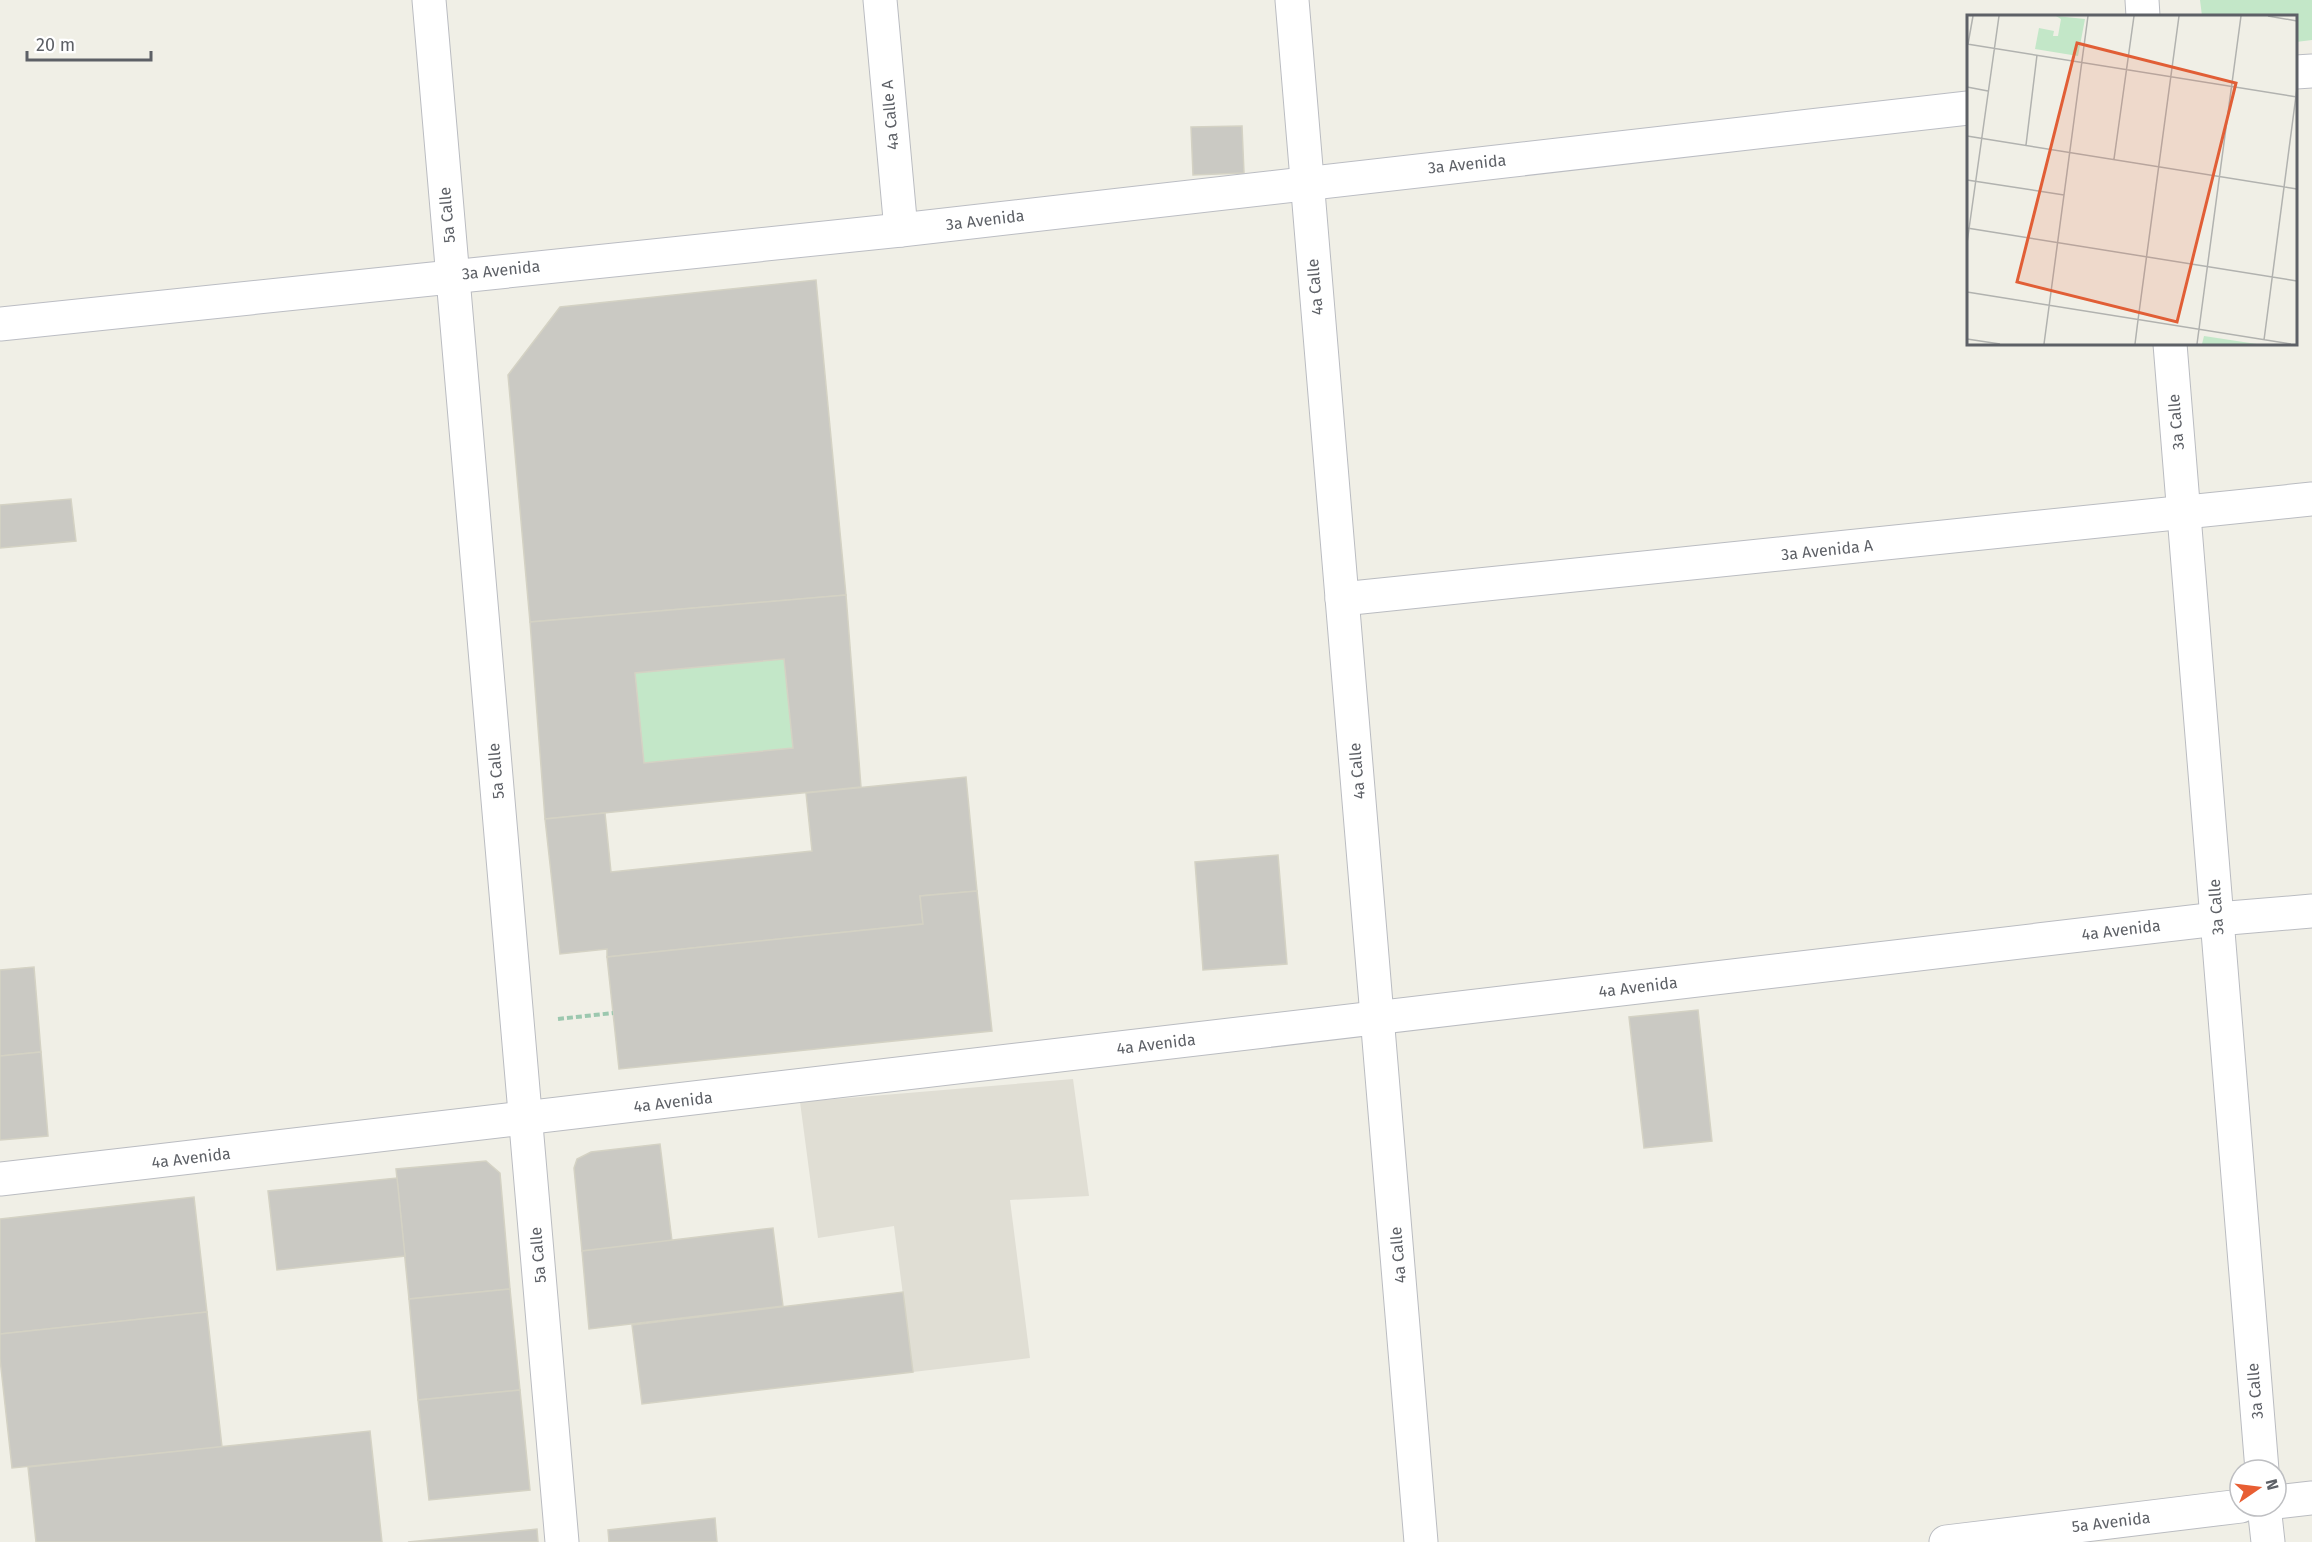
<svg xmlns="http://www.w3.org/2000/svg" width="2312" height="1542" viewBox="0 0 2312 1542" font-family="'Fira Sans',sans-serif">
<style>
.education{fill:#e0ded4}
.green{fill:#c3e7c8}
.building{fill:#cac9c3;stroke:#d4d2c4;stroke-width:1.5;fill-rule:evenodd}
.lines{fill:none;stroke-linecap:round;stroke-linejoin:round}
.street-casing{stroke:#babcc1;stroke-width:35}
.secondary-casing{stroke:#bbbdc3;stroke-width:35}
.path{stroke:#9cc8af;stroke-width:4;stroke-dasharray:6 3;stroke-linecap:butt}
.street{stroke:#fff;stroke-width:33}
.secondary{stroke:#fff;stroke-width:33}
.labels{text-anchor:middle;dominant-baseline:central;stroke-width:4.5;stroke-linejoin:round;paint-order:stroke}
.street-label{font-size:16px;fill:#5d6066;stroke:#fff}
.inset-road{fill:none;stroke:#b1b2af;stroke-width:1.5}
.view{fill:#e15e36;fill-opacity:0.15;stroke:#e15e36;stroke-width:3}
.inset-edge{fill:none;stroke:#5d6066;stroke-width:3}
</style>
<rect width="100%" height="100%" fill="#f0efe6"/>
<polygon class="education" points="1073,1079 1089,1196 1010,1200 1030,1358 913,1372 894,1226 818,1238 800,1102"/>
<g class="green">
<polygon points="2200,0 2312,0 2312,40 2296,42 2296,16 2202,16"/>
<polygon points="784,659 793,748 644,763 635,673"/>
</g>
<g class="building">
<polygon points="1242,126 1244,173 1193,175 1191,127"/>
<polygon points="816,280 846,595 530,622 508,375 560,307"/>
<polygon points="71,499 76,541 0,548 0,505"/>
<path d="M846,595L861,787L545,819L530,622ZM784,659L793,748L644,763L635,673Z"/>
<polygon points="966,777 977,891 920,896 923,924 607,957 607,949 560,954 545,819 605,813 611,872 812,851 806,793"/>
<polygon points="1278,855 1287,964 1203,970 1195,862"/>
<polygon points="977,891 992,1031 619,1069 607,957 923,924 920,896"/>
<polygon points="34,967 41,1052 0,1056 0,970"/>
<polygon points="1698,1010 1712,1141 1644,1148 1629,1017"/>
<polygon points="41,1052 48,1136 0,1140 0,1056"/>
<polygon points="660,1144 672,1241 582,1251 574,1168 577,1159 591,1152"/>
<polygon points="486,1161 500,1173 510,1289 409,1299 396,1169"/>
<polygon points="397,1178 405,1256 277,1270 268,1191"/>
<polygon points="194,1197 207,1312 0,1334 0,1219"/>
<polygon points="773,1228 783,1306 589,1329 582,1251"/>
<polygon points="510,1289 520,1390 418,1400 409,1299"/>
<polygon points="903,1292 913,1372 642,1404 632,1325"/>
<polygon points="207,1312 222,1447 12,1468 0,1359 0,1334"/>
<polygon points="520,1390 530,1490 429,1500 418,1400"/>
<polygon points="370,1431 382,1542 36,1542 28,1467"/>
<polygon points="715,1518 717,1542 609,1542 608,1530"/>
<polygon points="537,1529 538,1542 408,1542"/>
</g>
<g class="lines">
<g class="street-casing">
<g id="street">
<polyline points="429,0 562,1542"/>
<polyline points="880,0 901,230"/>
<polyline points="1292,0 1421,1542"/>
<polyline points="2142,0 2143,16"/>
<polyline points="2170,344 2262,1470"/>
<polyline points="1342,599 2312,499"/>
<path d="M0,1179C739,1095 1477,1003 2217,919L2312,911"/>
<polyline points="2276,1502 2312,1498"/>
<polyline points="2264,1506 2268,1542"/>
<polyline points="1946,1542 2241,1506"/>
</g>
</g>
<g class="secondary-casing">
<g id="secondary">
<polyline points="2296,72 2312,71"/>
<polyline points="0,324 901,230 1968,108"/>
</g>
</g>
<polyline class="path" points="558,1019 613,1013"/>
<use href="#street" class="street"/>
<use href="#secondary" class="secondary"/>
</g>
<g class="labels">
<g class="street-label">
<text transform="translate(890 115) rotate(-95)">4a Calle A</text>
<text transform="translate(1467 164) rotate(-6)">3a Avenida</text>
<text transform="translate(447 215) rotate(-95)">5a Calle</text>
<text transform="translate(985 220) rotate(-7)">3a Avenida</text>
<text transform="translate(501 270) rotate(-6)">3a Avenida</text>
<text transform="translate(1315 287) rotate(-95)">4a Calle</text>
<text transform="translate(2176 422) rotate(-95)">3a Calle</text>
<text transform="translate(1827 550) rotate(-6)">3a Avenida A</text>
<text transform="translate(496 771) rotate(-95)">5a Calle</text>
<text transform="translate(1357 771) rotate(-95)">4a Calle</text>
<text transform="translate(2216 907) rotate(-94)">3a Calle</text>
<text transform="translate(2121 930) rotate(-7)">4a Avenida</text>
<text transform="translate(1638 987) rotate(-7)">4a Avenida</text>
<text transform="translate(1156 1044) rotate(-7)">4a Avenida</text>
<text transform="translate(673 1102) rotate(-7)">4a Avenida</text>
<text transform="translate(191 1158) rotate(-7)">4a Avenida</text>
<text transform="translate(538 1255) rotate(-95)">5a Calle</text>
<text transform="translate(1398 1255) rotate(-95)">4a Calle</text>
<text transform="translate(2255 1391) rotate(-95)">3a Calle</text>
<text transform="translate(2111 1522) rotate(-7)">5a Avenida</text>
</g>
</g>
<g transform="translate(1967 15)">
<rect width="330" height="330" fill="#f0efe6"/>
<path d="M89,1L118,4L111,41L68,34L72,13L87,16L86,21H91L94,4ZM237,321L283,328L290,329H235Z" fill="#c3e7c8"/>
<path class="inset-road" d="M301,1L330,6M0,29L330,82M1,29L6,1M0,72L21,76M0,121L330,174M59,130L70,40M147,144L167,1M0,165L97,180M0,213L330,266M0,228L32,1M0,277L324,329M171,305L212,1M0,324L33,329M297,325L330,73M77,329L121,1M168,329L171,305M230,329L274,1"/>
<path class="view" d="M110,28L269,68L210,307L50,267Z"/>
<rect width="330" height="330" class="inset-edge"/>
</g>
<g transform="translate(2258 1488) rotate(76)"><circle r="28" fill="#ffffff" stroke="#bebfc2" stroke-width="1.5"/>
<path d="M0-4.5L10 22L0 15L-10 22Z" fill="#e85e33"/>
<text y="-9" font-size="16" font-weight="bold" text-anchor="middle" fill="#5d6066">N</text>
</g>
<path d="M27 51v9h124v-9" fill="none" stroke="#5d6066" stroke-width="3"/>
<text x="36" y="51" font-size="18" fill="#5d6066" stroke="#ffffff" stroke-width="4.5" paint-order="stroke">20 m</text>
</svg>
